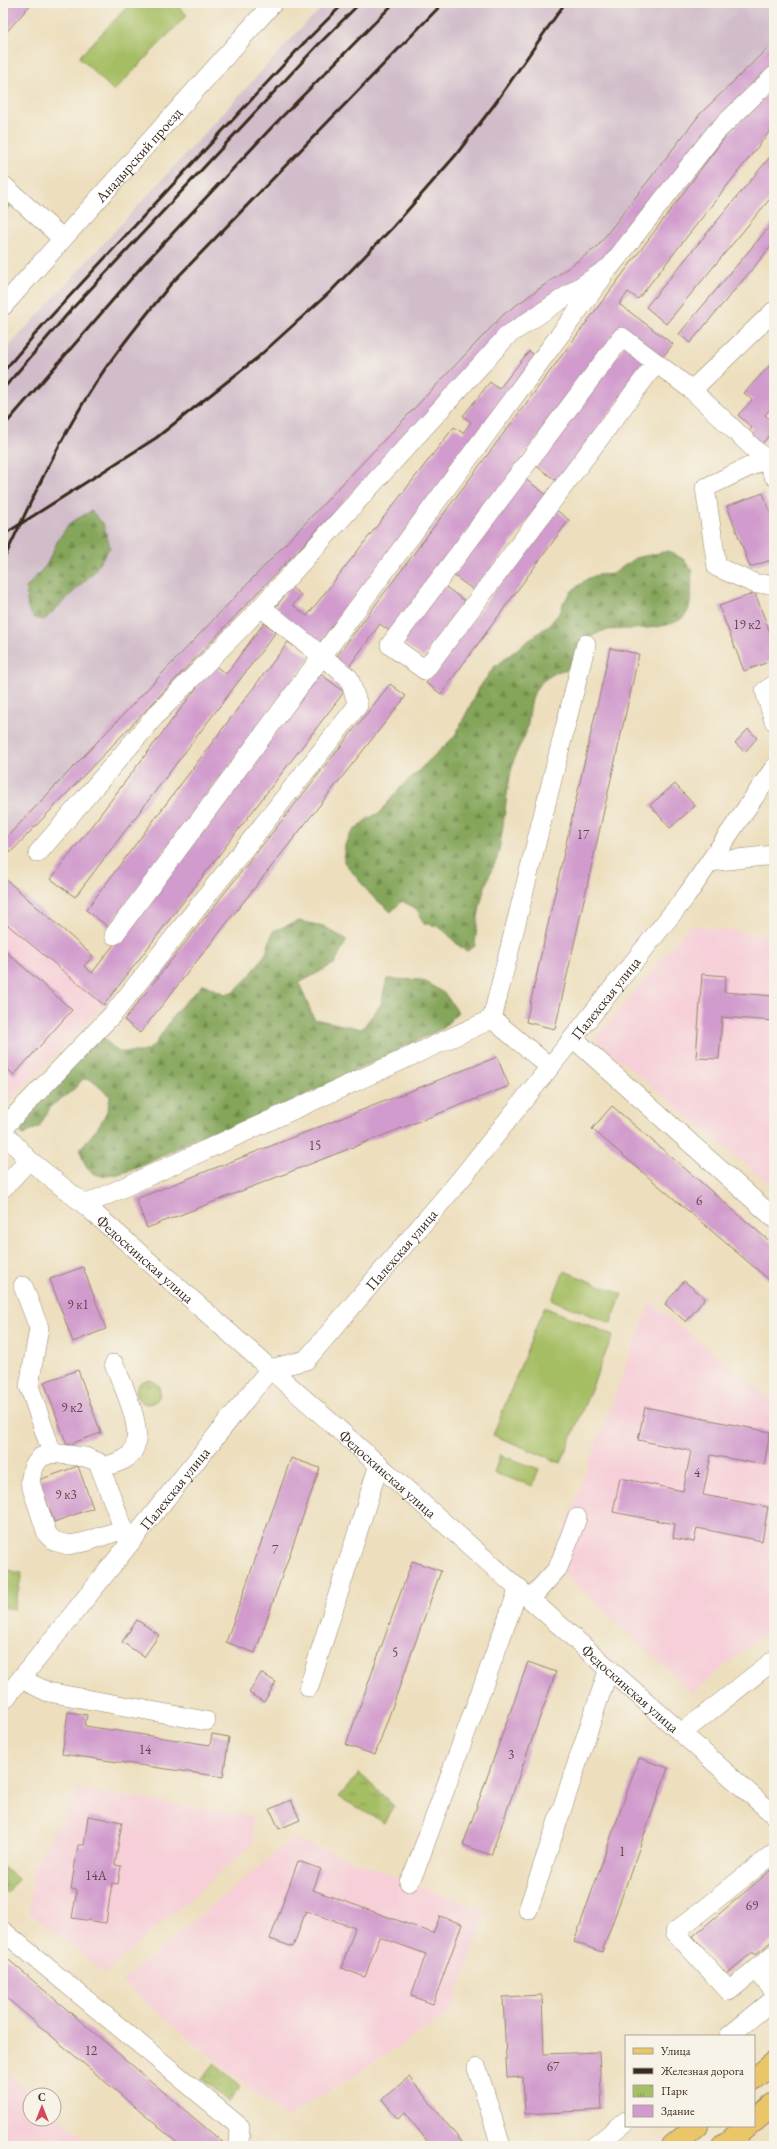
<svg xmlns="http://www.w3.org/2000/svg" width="777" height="2149" viewBox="0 0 777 2149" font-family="'EB Garamond',serif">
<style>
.built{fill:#f6cfd8}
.railway{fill:#d1bdca}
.forest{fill:url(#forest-firs);stroke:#60683c}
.park{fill:url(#park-tufts);stroke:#707441}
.pitch{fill:#a6be64;stroke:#707441}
.building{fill:#d19ccd}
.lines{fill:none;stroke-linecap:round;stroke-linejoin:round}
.minor-casing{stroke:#94846e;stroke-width:20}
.major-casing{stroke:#94846e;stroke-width:24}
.minor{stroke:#fff;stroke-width:19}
.major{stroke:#ebc669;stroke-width:22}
.rail{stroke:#3b2a1e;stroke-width:3}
.labels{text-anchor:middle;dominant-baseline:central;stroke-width:3;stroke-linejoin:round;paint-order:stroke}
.number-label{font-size:13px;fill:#60464a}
.street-label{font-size:15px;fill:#3b2a1e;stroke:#f7f3e8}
</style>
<defs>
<pattern id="forest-firs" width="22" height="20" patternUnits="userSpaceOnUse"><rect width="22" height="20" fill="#84a55a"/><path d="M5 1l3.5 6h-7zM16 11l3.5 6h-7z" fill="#6d874a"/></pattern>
<pattern id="park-tufts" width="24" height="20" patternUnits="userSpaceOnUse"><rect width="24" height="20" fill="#a6be64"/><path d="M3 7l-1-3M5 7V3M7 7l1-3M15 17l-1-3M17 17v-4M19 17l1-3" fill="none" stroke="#889b52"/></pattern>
</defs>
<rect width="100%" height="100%" fill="#f7f3e8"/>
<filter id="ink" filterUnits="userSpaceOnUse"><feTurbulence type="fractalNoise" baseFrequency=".025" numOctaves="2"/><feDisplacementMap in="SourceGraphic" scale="8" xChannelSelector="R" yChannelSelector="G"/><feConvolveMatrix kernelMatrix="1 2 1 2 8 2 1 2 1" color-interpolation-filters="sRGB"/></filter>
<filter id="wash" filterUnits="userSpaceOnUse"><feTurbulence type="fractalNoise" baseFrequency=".012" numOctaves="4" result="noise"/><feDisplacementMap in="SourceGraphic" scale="16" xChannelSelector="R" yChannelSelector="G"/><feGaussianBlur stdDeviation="0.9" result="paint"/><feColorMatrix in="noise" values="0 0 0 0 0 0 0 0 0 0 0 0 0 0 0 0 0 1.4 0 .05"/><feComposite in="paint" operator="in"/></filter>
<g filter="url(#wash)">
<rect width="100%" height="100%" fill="#eddfbe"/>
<g class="built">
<polygon points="3,877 93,956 84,966 92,973 81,987 104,1005 3,1107"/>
<polygon points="690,925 774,937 774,1188 595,1039"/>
<polygon points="650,1302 774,1402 774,1612 772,1626 692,1693 552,1561"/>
<polygon points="78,1789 251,1816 254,1842 105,1973 29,1912 33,1868"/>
<polygon points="293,1838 487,1911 450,2014 286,2118 121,1982"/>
<polygon points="3,2069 34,2095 30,2095 30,2119 54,2119 54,2112 94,2146 3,2146"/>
</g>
<polygon class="railway" points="327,3 774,3 774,42 700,114 597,247 504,314 3,841 3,353 303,26"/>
<g class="forest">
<polygon points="3,193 15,203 3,212"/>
<polygon points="91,511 103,523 110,547 93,573 44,620 34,618 28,609 26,588 47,564 58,540 70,523"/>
<path d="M668,551L683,559L692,571C691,584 693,599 688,611C679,632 626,628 607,630C598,631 590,639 582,642L566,671L562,670C528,685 533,697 527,728C525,739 517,749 514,759C505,792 505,826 497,859C481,890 478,912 475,946L467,951C449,942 448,924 424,924L417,909L402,901L391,912L371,895L344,862C344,856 344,850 345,845C348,833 368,816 380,813L398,790L455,736L479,688L494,667L550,624L561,611L563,603L572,591L587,579L597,575L613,574L635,558Z"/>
<path d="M299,921L323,926L347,940L334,964L299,983L314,1019L362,1029L381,1004L387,979L423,980L445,994L458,1012L443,1028L227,1133C218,1134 207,1134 199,1137C177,1146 116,1187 93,1173C86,1169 82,1158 80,1149C93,1133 109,1118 110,1096L91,1080L83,1079L72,1091L51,1106L39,1127L23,1135L18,1128L17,1120L99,1028L106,1041L119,1052H142L149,1049L155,1044L178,1009L203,984L225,994L234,992L251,974L266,953L273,931Z"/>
</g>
<g class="park">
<circle cx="148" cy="1392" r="12"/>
<polygon points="3,1569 22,1573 14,1610 3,1607"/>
<polygon points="359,1773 394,1806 384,1823 339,1797"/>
<polygon points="3,1867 18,1879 7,1893 3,1890"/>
<polygon points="215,2063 241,2087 228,2102 202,2078"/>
</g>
<g class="pitch">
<polygon points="131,3 174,3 187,15 114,91 79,57"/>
<polygon points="564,1271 622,1294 611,1323 552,1300"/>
<polygon points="544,1307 613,1335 561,1463 493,1435"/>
<polygon points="500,1455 539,1469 533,1486 494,1473"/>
</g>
<g id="blocks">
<g class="building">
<polygon points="3,3 32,3 3,36"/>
<polygon points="774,42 774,66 711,126 607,260 514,323 11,852 3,844 3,841 504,314 597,247 700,114"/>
<polygon points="774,88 774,126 638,299 628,292 619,304 673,344 662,358 620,327 392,633 380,624 348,668 335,659 725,137"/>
<polygon points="774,152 774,194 666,324 646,307"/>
<polygon points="774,221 774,243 690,343 679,334"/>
<polygon points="625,345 648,362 558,482 535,465"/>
<polygon points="529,351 539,359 319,643 274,609 291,587 301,595 293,605 307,616 454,427 463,433 471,422 463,416 490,382 499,389"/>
<polygon points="774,361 774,405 765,415 774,423 774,430 759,447 746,435 752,428 738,415 752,400 744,393"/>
<polygon points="525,479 547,495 475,591 453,575"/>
<polygon points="763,493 774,522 774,559 750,567 727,506"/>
<polygon points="555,509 569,520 441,694 426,683"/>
<polygon points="443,585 465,601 423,658 401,641"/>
<polygon points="755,593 774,643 774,660 744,671 719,606"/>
<polygon points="264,623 276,632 75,897 51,879 214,665 226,674"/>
<polygon points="288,642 310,658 108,927 86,910"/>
<polygon points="610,648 639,654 555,1029 526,1022"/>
<polygon points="321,674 344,692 104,1005 3,921 3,912 6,908 3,906 3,877 93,956 84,966 92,973"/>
<polygon points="390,684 406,696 140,1033 124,1020"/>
<polygon points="748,729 757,738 745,752 735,743"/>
<polygon points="675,784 695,806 670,828 650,805"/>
<polygon points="3,949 72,1010 14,1075 3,1065"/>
<polygon points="702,974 726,976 724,992 774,996 774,1021 722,1017 719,1059 696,1058"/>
<polygon points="773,1026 774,1026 774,1064 770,1064"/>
<polygon points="497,1057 509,1086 147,1228 136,1199"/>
<polygon points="612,1106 774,1245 774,1284 592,1129"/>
<polygon points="83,1267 106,1329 73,1342 50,1279"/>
<polygon points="684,1281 705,1298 686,1322 665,1304"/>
<polygon points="78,1370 101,1433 67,1445 44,1382"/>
<polygon points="645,1407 770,1432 764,1465 711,1455 703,1495 768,1507 762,1541 697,1528 694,1542 673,1538 675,1524 613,1512 620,1478 683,1491 691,1451 638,1440"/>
<polygon points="291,1458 320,1468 255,1653 226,1642"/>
<polygon points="78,1466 93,1508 54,1522 39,1480"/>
<polygon points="412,1561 441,1571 375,1755 346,1745"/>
<polygon points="137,1620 159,1635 144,1657 122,1642"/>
<polygon points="528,1662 556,1672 491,1855 463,1845"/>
<polygon points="261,1673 276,1682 264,1702 249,1693"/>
<polygon points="68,1712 87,1715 85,1726 210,1745 212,1734 229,1737 223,1777 62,1754"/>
<polygon points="639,1758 668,1768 602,1952 574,1942"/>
<polygon points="291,1800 300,1820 279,1829 270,1809"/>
<polygon points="88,1816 122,1822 115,1865 121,1866 118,1884 112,1883 106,1923 72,1918 77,1890 71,1889 78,1845 84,1845"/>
<polygon points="298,1861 321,1869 313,1890 433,1933 440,1916 462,1924 433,2004 411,1996 426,1954 379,1937 365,1977 341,1968 355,1928 306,1911 293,1947 270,1939"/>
<polygon points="771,1870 774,1874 774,1939 755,1955 753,1952 725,1975 693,1936"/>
<polygon points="3,1955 24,1973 227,2146 181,2146 3,1995"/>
<polygon points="542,1995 544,2054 599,2052 602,2110 525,2114 523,2077 507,2078 503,1997"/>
<polygon points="409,2077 465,2146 431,2146 405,2113 398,2119 382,2099"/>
</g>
</g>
</g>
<g filter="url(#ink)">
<use href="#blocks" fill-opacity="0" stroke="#94846e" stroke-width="1"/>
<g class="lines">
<g class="minor-casing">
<g id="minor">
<polyline points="3,185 62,238"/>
<path id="s1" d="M3,306L273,3"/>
<polyline points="774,311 692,390 765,459 774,476"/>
<polyline points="656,363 425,670 390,645 622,337 692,390"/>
<polyline points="765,459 705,488 717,567 756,584 774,584"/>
<polyline points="774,685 765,691 774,721"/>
<polyline points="38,853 156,715 261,607"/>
<polyline points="710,862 774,855"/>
<polyline points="114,935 322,656 261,607 508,335 610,267 716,132 774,76"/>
<polyline points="492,1019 586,644"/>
<polyline points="573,1038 774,1218"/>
<polyline points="3,1128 114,1013 358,705 349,678 322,656 602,278"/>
<path id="s2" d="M3,1132L29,1160L85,1205L774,1815"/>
<polyline points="3,1188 29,1160"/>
<polyline points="85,1205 492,1019 550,1067"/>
<polyline points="23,1286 39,1328 29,1386 52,1453 85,1457 98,1462 129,1543"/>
<polyline points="52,1453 41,1457 33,1467 30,1482 47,1534 54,1541 68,1545 85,1542 124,1529"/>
<path d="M102,1468C109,1465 118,1463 125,1459C153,1442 122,1385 114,1364"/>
<polyline points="531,1598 558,1568 577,1518"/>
<polyline points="21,1679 48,1692 206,1721"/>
<polyline points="309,1687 379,1464"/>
<path id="s3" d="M3,1701L270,1369L306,1360L460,1180L687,895L774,768"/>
<polyline points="682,1733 774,1660"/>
<polyline points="774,1853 675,1932 729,1991 774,1954"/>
<polyline points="409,1882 416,1868 519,1588"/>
<polyline points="528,1910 609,1668"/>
<polyline points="3,1931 240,2127 239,2146"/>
<polyline points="756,1969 774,1991"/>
<polyline points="729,2036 774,1999"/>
<polyline points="477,2068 501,2146"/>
<polyline points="595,2146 626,2121"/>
</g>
</g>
<g class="major-casing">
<g id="major">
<polyline points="754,2079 774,2063"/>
<polyline points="754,2121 774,2104"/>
<polyline points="673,2146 697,2126"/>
<polyline points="723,2146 747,2126"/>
</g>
</g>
<use href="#minor" class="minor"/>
<use href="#major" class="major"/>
<g class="rail">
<polyline points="3,372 42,326 300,47 344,3"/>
<polyline points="3,389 71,310 316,47 360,3"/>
<polyline points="3,427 143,265 272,127 394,3"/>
<polyline points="3,535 156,438 257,358 331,291 393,227 455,156 494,105 565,3"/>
<path d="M3,561C31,501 59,440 95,384C117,349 145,317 170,285L443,3"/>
</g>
</g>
</g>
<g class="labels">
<g class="number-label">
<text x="747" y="624">19 к2</text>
<text x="583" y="834">17</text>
<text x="315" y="1145">15</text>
<text x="699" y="1200">6</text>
<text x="78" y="1304">9 к1</text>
<text x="72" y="1407">9 к2</text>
<text x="697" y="1472">4</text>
<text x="66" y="1494">9 к3</text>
<text x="275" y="1549">7</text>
<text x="395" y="1652">5</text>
<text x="145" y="1749">14</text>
<text x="511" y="1754">3</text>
<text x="622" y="1851">1</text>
<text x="96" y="1875">14А</text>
<text x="752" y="1905">69</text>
<text x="91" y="2050">12</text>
<text x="553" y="2066">67</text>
</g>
<g class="street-label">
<text stroke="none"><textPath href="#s1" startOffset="203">Анадырский проезд</textPath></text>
<text stroke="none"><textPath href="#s3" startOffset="933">Палехская улица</textPath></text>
<text stroke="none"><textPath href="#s3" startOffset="609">Палехская улица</textPath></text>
<text stroke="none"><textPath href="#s2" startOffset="191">Федоскинская улица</textPath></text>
<text stroke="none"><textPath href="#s2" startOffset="515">Федоскинская улица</textPath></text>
<text stroke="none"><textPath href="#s3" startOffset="273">Палехская улица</textPath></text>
<text stroke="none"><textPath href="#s2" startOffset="839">Федоскинская улица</textPath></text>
</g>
</g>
<rect width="777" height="2149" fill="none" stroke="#f7f3e8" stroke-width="16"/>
<rect x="625" y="2035" width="130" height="92" fill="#f7f3e8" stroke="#aca397"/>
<rect x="633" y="2048" width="20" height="6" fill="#ebc669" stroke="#aca397"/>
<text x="661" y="2055" font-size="12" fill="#3b2a1e">Улица</text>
<rect x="633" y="2068" width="20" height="6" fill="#3b2a1e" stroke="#aca397"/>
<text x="661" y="2075" font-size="12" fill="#3b2a1e">Железная дорога</text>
<rect x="633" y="2085" width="20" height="12" fill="url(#park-tufts)" stroke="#aca397"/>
<text x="661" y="2095" font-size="12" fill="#3b2a1e">Парк</text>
<rect x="633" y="2105" width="20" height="12" fill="#d19ccd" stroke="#aca397"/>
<text x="661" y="2115" font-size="12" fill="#3b2a1e">Здание</text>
<g transform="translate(42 2107)"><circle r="19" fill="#f7f3e8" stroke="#aca397"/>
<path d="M0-3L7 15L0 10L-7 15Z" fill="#d1495b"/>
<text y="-6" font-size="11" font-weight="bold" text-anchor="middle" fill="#3b2a1e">С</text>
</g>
</svg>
